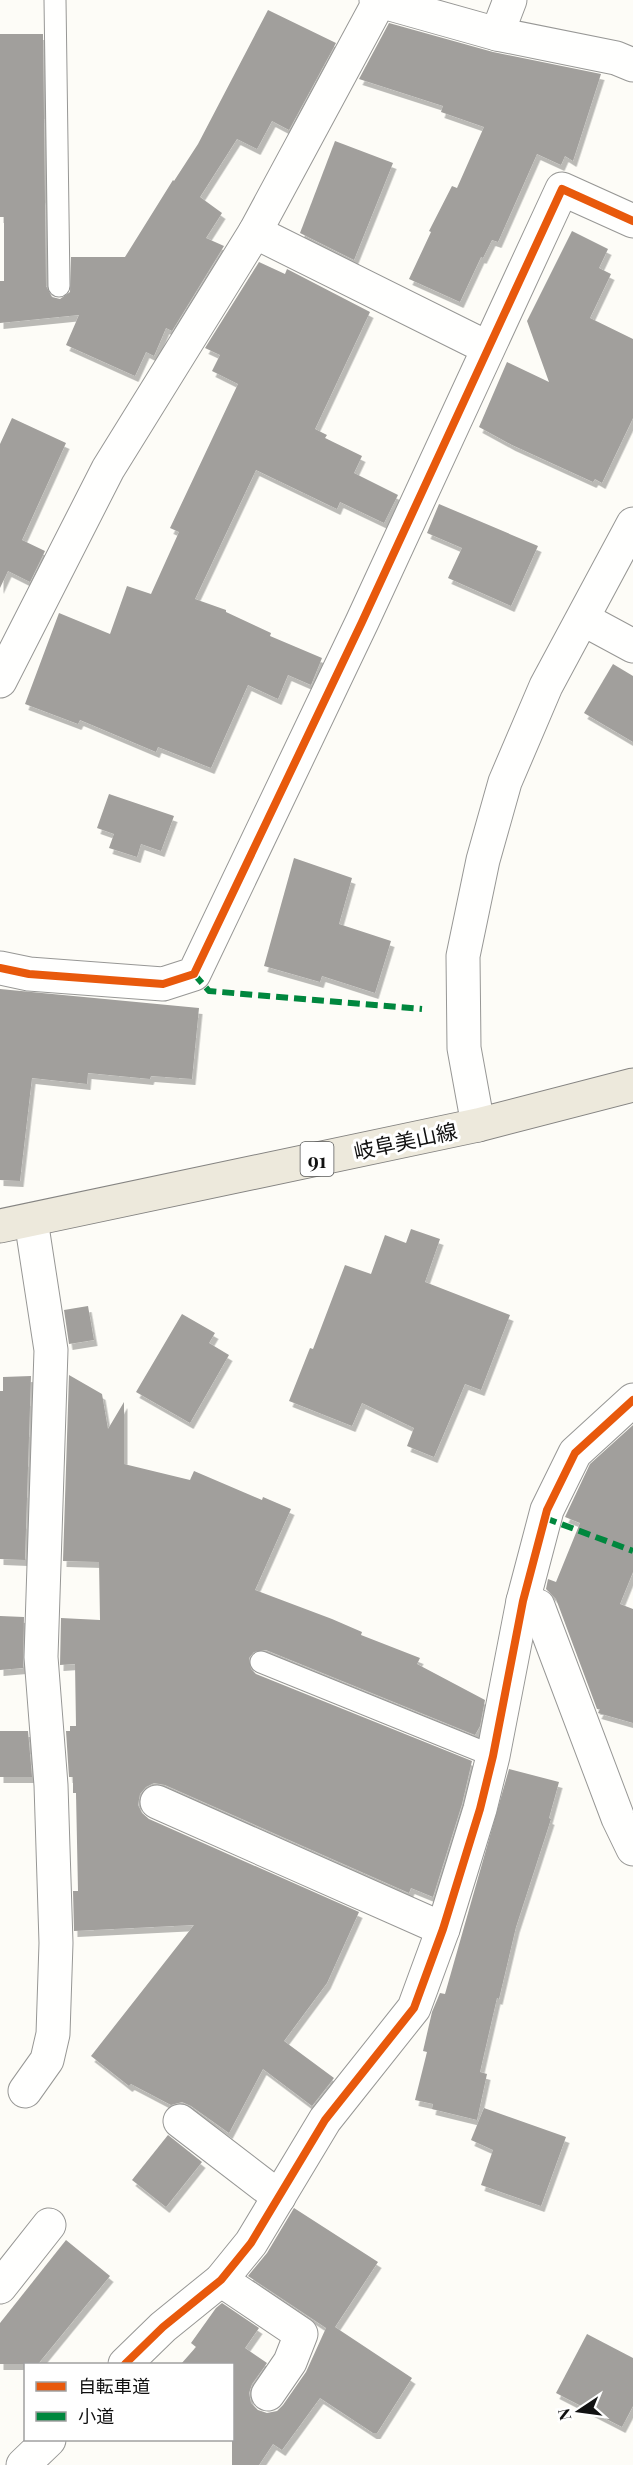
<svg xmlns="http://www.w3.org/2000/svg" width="633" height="2465" viewBox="0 0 633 2465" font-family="'Playfair Display','Noto Sans JP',serif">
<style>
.building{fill:#a19f9c;filter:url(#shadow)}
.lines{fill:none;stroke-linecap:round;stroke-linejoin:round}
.service-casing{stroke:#979795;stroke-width:23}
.minor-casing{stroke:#979795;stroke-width:35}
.tertiary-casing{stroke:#979795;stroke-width:35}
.primary-casing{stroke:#858482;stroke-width:35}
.service{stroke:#fffffe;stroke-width:21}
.minor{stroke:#fffffe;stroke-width:33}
.tertiary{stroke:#fffffe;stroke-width:33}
.primary{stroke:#ede9dc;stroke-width:33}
.quiet{stroke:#00873e;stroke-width:6;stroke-dasharray:12 6;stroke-linecap:butt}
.cycleway-casing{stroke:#fff;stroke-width:11}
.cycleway{stroke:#e8590c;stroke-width:8}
.labels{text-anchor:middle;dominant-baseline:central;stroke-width:6;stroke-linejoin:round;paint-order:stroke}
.shield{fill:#fff;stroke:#585858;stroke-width:1.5}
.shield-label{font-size:20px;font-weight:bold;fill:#111}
.street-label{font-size:21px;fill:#111;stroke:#fff}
</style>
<defs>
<filter id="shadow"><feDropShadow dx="3.5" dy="6" stdDeviation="0" flood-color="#0004"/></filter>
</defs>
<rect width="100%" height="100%" fill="#fdfcf7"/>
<g class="building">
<polygon points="268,10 336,43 289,130 272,121 257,149 237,139 200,197 222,213 206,238 224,246 172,331 166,328 154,356 146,352 135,376 66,345 79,315 0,323 0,281 4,281 4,217 0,217 0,34 43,34 46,286 52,297 60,299 70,292 71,257 125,257 173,180 174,181 198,144"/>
<polygon points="389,23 493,52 601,74 573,161 565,156 561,165 537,154 498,242 492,240 483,258 481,257 460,302 409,279 431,232 429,231 452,186 457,188 484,127 441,112 443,106 359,79"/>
<polygon points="335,141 393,163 354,260 300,233"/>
<polygon points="572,231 608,249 599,268 611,274 590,318 633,339 633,418 602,483 595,479 593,482 512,445 479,427 507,362 549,382 527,321"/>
<polygon points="259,262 285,274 287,269 370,312 315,429 327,435 325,438 362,456 354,473 398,495 384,523 340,502 337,509 256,470 195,599 226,610 226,612 271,633 270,636 322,658 311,685 288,675 278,699 248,685 211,768 158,747 156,752 80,720 78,724 25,704 59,613 110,634 127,586 151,594 179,532 170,528 238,384 212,371 220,355 205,348"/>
<polygon points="12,418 66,443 22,540 45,551 30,582 8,571 0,588 0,444"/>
<polygon points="439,504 538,546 511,606 448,578 462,548 427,533"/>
<polygon points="613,664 633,676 633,742 584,713"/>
<polygon points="109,794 174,816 161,851 141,844 137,857 109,848 114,834 97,828"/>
<polygon points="294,858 352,878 339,924 391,941 375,993 322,976 320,982 264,966"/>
<polygon points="0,989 199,1008 192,1079 151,1076 150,1079 88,1073 87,1084 32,1078 20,1181 0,1180"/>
<polygon points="411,1229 440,1239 425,1282 510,1315 481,1390 465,1384 434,1457 407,1446 414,1428 362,1403 352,1426 289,1401 310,1348 313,1349 345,1265 371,1274 385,1235 406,1243"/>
<polygon points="88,1306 94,1340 69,1344 64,1310"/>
<polygon points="182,1314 215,1333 209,1343 229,1355 190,1423 136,1392"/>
<polygon points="69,1375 102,1394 108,1429 124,1402 124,1464 190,1480 194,1471 262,1500 263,1497 291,1509 255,1590 332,1619 362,1632 361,1635 420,1658 417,1664 485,1700 480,1726 475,1735 266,1650 254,1652 249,1658 251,1669 256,1674 472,1761 462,1804 433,1897 411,1888 409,1893 165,1785 154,1783 146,1787 140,1794 138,1805 142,1813 149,1819 359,1912 327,1983 284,2041 334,2078 312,2106 263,2069 229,2133 191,2106 182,2102 171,2105 131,2084 129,2086 91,2056 194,1925 74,1931 73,1891 78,1891 76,1793 73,1793 73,1777 69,1777 66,1731 70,1731 70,1726 76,1726 75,1664 60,1665 61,1618 100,1620 99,1562 63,1561"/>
<polygon points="31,1376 25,1560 0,1559 0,1391 3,1391 3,1377"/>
<polygon points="633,1425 633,1572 620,1604 633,1609 633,1723 598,1713 600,1709 597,1709 556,1599 546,1589 548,1579 556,1582 580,1523 565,1517 590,1464"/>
<polygon points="0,1616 24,1617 23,1668 0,1670"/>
<polygon points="0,1731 28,1731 32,1777 0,1777"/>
<polygon points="509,1769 559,1782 549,1818 551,1819 516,1927 499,1999 497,1998 480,2072 487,2074 477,2120 432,2109 433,2104 415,2100 427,2052 423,2051 432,2012 440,1993 445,1994"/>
<polygon points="484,2108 566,2137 541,2206 481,2185 493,2150 471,2140"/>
<polygon points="168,2135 202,2162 166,2207 132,2180"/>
<polygon points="294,2208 378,2262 335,2327 412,2378 377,2433 373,2433 320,2398 282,2450 273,2444 259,2465 232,2465 232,2364 181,2364 196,2347 191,2343 216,2308 222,2303 259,2328 245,2348 267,2363 252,2384 249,2393 251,2403 258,2410 267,2413 277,2411 283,2405 306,2372 326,2328 248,2276 267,2253"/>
<polygon points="66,2240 110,2276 38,2364 0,2364 0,2323"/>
<polygon points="587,2334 633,2358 633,2406 622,2427 556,2393"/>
</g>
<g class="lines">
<g class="service-casing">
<g id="service">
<polyline points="55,0 59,286"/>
<polyline points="261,1662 493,1756"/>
</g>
</g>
<g class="minor-casing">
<g id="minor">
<polyline points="376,0 497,34 616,58 633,65"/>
<polyline points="497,34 510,0"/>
<polyline points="255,232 488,348"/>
<polyline points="583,619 633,646"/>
<polyline points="0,681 108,469 255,232 379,2"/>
<polyline points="0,968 29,974 163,984 194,974 362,622 562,189 633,221"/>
<polyline points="523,1601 538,1606 618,1818 633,1849"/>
<polyline points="157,1802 443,1929"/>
<polyline points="25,2091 47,2060 53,2034 56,1943 51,1785 41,1657 51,1350 31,1220"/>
<polyline points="180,2121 279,2197"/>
<polyline points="221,2280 301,2334 290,2362 268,2394"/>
<polyline points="0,2287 49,2225"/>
<polyline points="125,2364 163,2327 221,2280 251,2243 325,2120 414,2008 443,1929 480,1809 493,1756 523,1601 547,1510 575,1453 633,1400"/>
<polyline points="23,2465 49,2440"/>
</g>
</g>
<g class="tertiary-casing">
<polyline id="tertiary" points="478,1125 464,1048 463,956 483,860 505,782 546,686 633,524"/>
</g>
<g class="primary-casing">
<polyline id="primary" points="0,1226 478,1125 633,1085"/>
</g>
<use href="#service" class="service"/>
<use href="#minor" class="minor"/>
<use href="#tertiary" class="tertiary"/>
<use href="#primary" class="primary"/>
<g class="quiet">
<polyline points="194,974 209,991 422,1009"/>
<polyline points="545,1518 633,1551"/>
</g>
<g class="cycleway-casing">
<g id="cycleway">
<polyline points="0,968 29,974 163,984 194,974 362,622 562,189 633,221"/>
<polyline points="125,2364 163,2327 221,2280 251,2243 325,2120 414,2008 443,1929 480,1809 493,1756 523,1601 547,1510 575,1453 633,1400"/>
</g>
</g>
<use href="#cycleway" class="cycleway"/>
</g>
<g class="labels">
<rect class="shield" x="300.5" y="1142" width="33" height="34" rx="4.5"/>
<g class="shield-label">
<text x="317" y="1159">91</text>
</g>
<g class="street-label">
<text transform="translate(405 1140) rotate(-12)">岐阜美山線</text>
</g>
</g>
<rect x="24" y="2363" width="210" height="78" fill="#ffffff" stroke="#a0a0a0" stroke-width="1.5"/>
<rect x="36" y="2382" width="30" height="9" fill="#e8590c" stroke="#a0a0a0" stroke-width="1.5"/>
<text x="78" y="2393" font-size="18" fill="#111111">自転車道</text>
<rect x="36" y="2412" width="30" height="9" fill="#00873e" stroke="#a0a0a0" stroke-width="1.5"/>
<text x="78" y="2423" font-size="18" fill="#111111">小道</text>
<g transform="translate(579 2411) rotate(257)" stroke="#ffffff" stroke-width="4.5" paint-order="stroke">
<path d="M0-4.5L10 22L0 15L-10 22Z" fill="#111111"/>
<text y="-9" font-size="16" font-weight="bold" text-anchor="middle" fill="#111111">N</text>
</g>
</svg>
